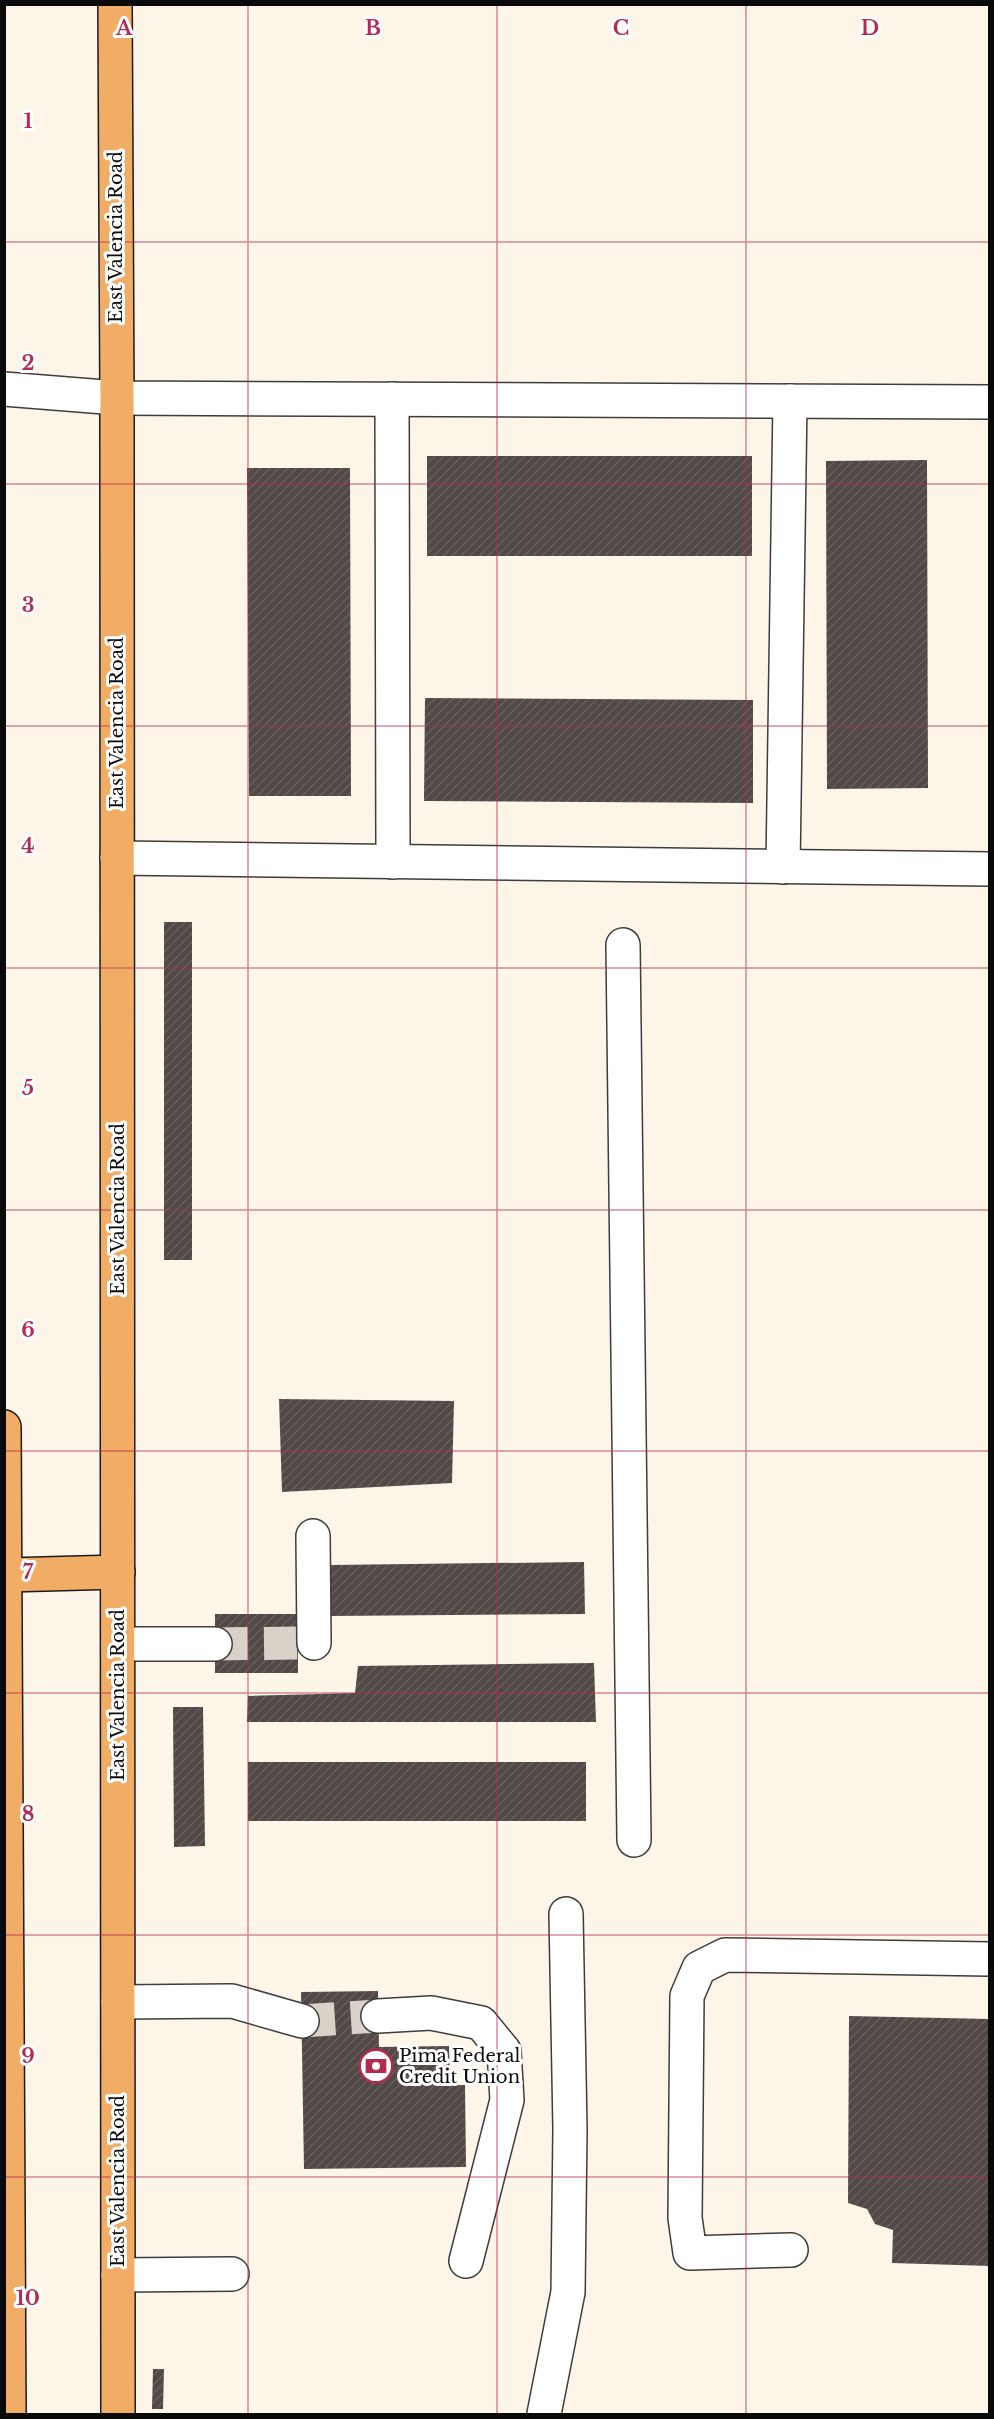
<svg xmlns="http://www.w3.org/2000/svg" width="994" height="2419" viewBox="0 0 994 2419" font-family="'Libre Baskerville',serif">
<style>
.building{fill:url(#building-hatch)}
.lines{fill:none;stroke-linecap:round;stroke-linejoin:round}
.minor-tunnel{stroke:#d9d2c8;stroke-width:33;stroke-dasharray:33 16;stroke-linecap:butt}
.minor-casing{stroke:#3d3d3d;stroke-width:36}
.major-casing{stroke:#1b1b1b;stroke-width:36}
.minor{stroke:#fff;stroke-width:33}
.major{stroke:#f1ad66;stroke-width:33}
.grid{fill:none;stroke:#b12b52;stroke-width:1.5;stroke-opacity:0.55}
.labels{text-anchor:middle;dominant-baseline:central;stroke-width:6;stroke-linejoin:round;paint-order:stroke}
.street-label{font-size:18px;fill:#0a0a0a;stroke:#fff}
.poi-label{font-size:18px;fill:#0a0a0a;stroke:#fff;text-anchor:start}
.grid-label{font-size:20px;text-anchor:middle;font-weight:bold;fill:#b12b52;stroke:#fff;stroke-width:6;stroke-linejoin:round;paint-order:stroke}
</style>
<defs>
<pattern id="building-hatch" width="6" height="6" patternUnits="userSpaceOnUse" patternTransform="scale(1.5)"><rect width="6" height="6" fill="#524947"/><path d="M-1 1l2-2M0 6l6-6M5 7l2-2" fill="none" stroke="#665f5d"/></pattern>
</defs>
<rect width="100%" height="100%" fill="#fef5e9"/>
<g class="building">
<rect x="427" y="456" width="325" height="100"/>
<polygon points="927,460 928,788 827,789 826,461"/>
<polygon points="247,468 350,468 351,796 249,796"/>
<polygon points="425,698 753,700 753,803 424,801"/>
<rect x="164" y="922" width="28" height="338"/>
<polygon points="279,1399 454,1401 452,1483 282,1492"/>
<polygon points="584,1562 585,1614 331,1616 330,1565"/>
<rect x="215" y="1614" width="83" height="59"/>
<polygon points="594,1663 596,1722 247,1722 248,1696 355,1693 358,1666"/>
<polygon points="173,1707 203,1707 205,1846 174,1847"/>
<rect x="248" y="1762" width="338" height="59"/>
<polygon points="378,1991 379,2047 449,2046 450,2085 465,2085 466,2167 304,2169 301,1992"/>
<polygon points="849,2016 990,2019 990,2266 892,2263 893,2230 875,2224 867,2209 848,2203"/>
<polygon points="153,2369 164,2369 163,2409 152,2409"/>
</g>
<g class="lines">
<g class="minor-tunnel">
<polyline points="215,1644 298,1643"/>
<polyline points="302,2021 378,2016"/>
</g>
<g class="minor-casing">
<g id="minor">
<polyline points="4,389 117,398 990,402"/>
<polyline points="392,399 393,862"/>
<polyline points="117,858 990,869"/>
<polyline points="783,867 790,401"/>
<polyline points="623,945 634,1840"/>
<polyline points="313,1536 314,1643"/>
<polyline points="118,1644 215,1644"/>
<polyline points="118,2002 232,2001 302,2021"/>
<polyline points="378,2016 431,2013 481,2023 504,2051 507,2100 466,2261"/>
<polyline points="791,2250 690,2253 685,2218 687,1996 699,1968 725,1955 990,1959"/>
<polyline points="118,2275 232,2274"/>
<polyline points="544,2414 568,2292 570,2129 566,1914"/>
</g>
</g>
<g class="major-casing">
<g id="major">
<polyline points="115,4 117,398 118,2414"/>
<polyline points="4,1427 9,2414"/>
<polyline points="7,1575 118,1572"/>
</g>
</g>
<use href="#minor" class="minor"/>
<use href="#major" class="major"/>
</g>
<path class="grid" d="M248,4V2414M497,4V2414M746,4V2414M4,242H990M4,484H990M4,726H990M4,968H990M4,1210H990M4,1451H990M4,1693H990M4,1935H990M4,2177H990"/>
<defs>
<g id="bank-ring" transform="scale(1.725)"><circle r="9.5" fill="#fff" stroke="#b12b52" stroke-width="1.5"/><path d="M-6-4H6V4H-6ZM0-2.3a2.3 2.3 0 1 0 0 4.6a2.3 2.3 0 1 0 0-4.6Z" fill="#b12b52"/></g>
</defs>
<g fill-rule="evenodd">
<use href="#bank-ring" x="376" y="2066"/>
</g>
<g class="labels">
<g class="street-label">
<text transform="translate(116 237) rotate(-90)">East Valencia Road</text>
<text transform="translate(117 723) rotate(-90)">East Valencia Road</text>
<text transform="translate(118 1209) rotate(-90)">East Valencia Road</text>
<text transform="translate(118 1695) rotate(-90)">East Valencia Road</text>
<text transform="translate(118 2181) rotate(-90)">East Valencia Road</text>
</g>
<g class="poi-label">
<text x="399" y="2056">Pima Federal<tspan x="399" dy="21">Credit Union</tspan></text>
</g>
</g>
<g class="grid-label">
<text x="124" y="35">A</text>
<text x="373" y="35">B</text>
<text x="621" y="35">C</text>
<text x="870" y="35">D</text>
<text x="28" y="128">1</text>
<text x="28" y="370">2</text>
<text x="28" y="612">3</text>
<text x="28" y="853">4</text>
<text x="28" y="1095">5</text>
<text x="28" y="1337">6</text>
<text x="28" y="1579">7</text>
<text x="28" y="1821">8</text>
<text x="28" y="2063">9</text>
<text x="28" y="2305">10</text>
</g>
<rect width="994" height="2419" fill="none" stroke="#0a0a0a" stroke-width="12"/>
</svg>
